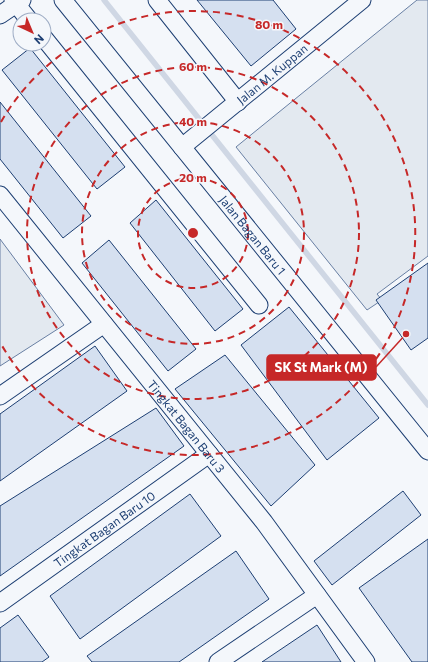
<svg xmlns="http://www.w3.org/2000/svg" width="428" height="662" viewBox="0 0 428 662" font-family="Commissioner,sans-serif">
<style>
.green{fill:#e3e9f0;stroke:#687fa3}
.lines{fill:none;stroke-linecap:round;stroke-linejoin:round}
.stream{stroke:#cfd7e4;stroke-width:5.5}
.building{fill:#d5e0f0;stroke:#1d3f73}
.street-casing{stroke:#1d3f73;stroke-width:19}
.street{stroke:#f4f7fb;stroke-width:17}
.ring{fill:none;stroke:#c62828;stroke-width:2;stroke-dasharray:7 5}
.labels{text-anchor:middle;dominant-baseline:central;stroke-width:3;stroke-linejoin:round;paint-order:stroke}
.street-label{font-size:12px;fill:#1d3f73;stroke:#f4f7fb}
.centre{fill:#c62828;stroke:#f4f7fb;stroke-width:2}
.ring-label{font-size:12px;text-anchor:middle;font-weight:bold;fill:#c62828;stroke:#f4f7fb;stroke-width:3;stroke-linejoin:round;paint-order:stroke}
.leader{fill:none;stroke:#c62828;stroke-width:1.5}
.callout-dot{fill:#c62828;stroke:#f4f7fb;stroke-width:1.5}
.callout{fill:#c62828;stroke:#c62828;stroke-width:1.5}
.callout-label{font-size:13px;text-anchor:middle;font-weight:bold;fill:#fff}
</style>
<rect width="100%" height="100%" fill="#f4f7fb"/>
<g class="green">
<polygon points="417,0 428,0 428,256 377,294 382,300 367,310 236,147"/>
<polygon points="0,239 64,325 0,366"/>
</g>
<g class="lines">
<polyline class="stream" points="104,0 428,405"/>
</g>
<g class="building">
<polygon points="197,0 273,0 296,29 251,66"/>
<polygon points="30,48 125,167 97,189 2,70"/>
<polygon points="0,102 91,216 63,238 0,159"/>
<polygon points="156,200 243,309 215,331 130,223"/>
<polygon points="109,240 196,349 168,371 82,263"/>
<polygon points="428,263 428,338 411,350 376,300"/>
<polygon points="289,307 379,418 327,460 241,345"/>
<polygon points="95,346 127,391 0,481 0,414"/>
<polygon points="225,355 315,465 271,506 175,389"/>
<polygon points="156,408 184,446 0,576 0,506"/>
<polygon points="403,491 421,515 332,585 314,561"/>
<polygon points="190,494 221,536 80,639 50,596"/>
<polygon points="428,539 428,662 412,662 359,588"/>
<polygon points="236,551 269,599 179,662 92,662 87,656"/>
<polygon points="18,615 49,657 42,662 0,662 0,628"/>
<polygon points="317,625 341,662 262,662"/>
</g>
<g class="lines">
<g class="street-casing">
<g id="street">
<polyline points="13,0 29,20"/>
<path id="s1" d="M63,0L428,451"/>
<polyline points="157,0 238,102"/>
<polyline points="0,15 22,0"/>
<polyline points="44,38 259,305"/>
<path id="s2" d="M182,147L362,0"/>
<path id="s3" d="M0,195L264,522L366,662"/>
<polyline points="0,396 104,324"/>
<path id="s4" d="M0,603L209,454"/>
<polyline points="218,662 317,595"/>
</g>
</g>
<use href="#street" class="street"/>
</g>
<g class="ring">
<circle cx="193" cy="233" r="55"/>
<circle cx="193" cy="233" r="111"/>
<circle cx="193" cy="233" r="166"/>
<path d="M1 122A222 222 0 1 1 1 344"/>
</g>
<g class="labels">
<g class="street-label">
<text stroke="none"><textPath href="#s2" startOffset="116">Jalan M. Kuppan</textPath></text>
<text stroke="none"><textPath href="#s1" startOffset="302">Jalan Bagan Baru 1</textPath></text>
<text stroke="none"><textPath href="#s3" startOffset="297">Tingkat Bagan Baru 3</textPath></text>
<text stroke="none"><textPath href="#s4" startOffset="128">Tingkat Bagan Baru 10</textPath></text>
</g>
</g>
<circle cx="193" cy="233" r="6" class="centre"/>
<g class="ring-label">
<text x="269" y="29">80 m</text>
<text x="193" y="71">60 m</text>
<text x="193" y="126">40 m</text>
<text x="193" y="182">20 m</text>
</g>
<path class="leader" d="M406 334L376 367"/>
<circle class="callout-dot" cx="406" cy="334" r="4"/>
<rect class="callout" x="267" y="355" width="109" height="25" rx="4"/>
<g class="callout-label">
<text x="321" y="372">SK St Mark (M)</text>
</g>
<g transform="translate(32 32) rotate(136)"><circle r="19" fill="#f4f7fb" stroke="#9eadc5"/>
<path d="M0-3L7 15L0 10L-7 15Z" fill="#c62828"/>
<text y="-6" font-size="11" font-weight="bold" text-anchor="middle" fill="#1d3f73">N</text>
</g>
</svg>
